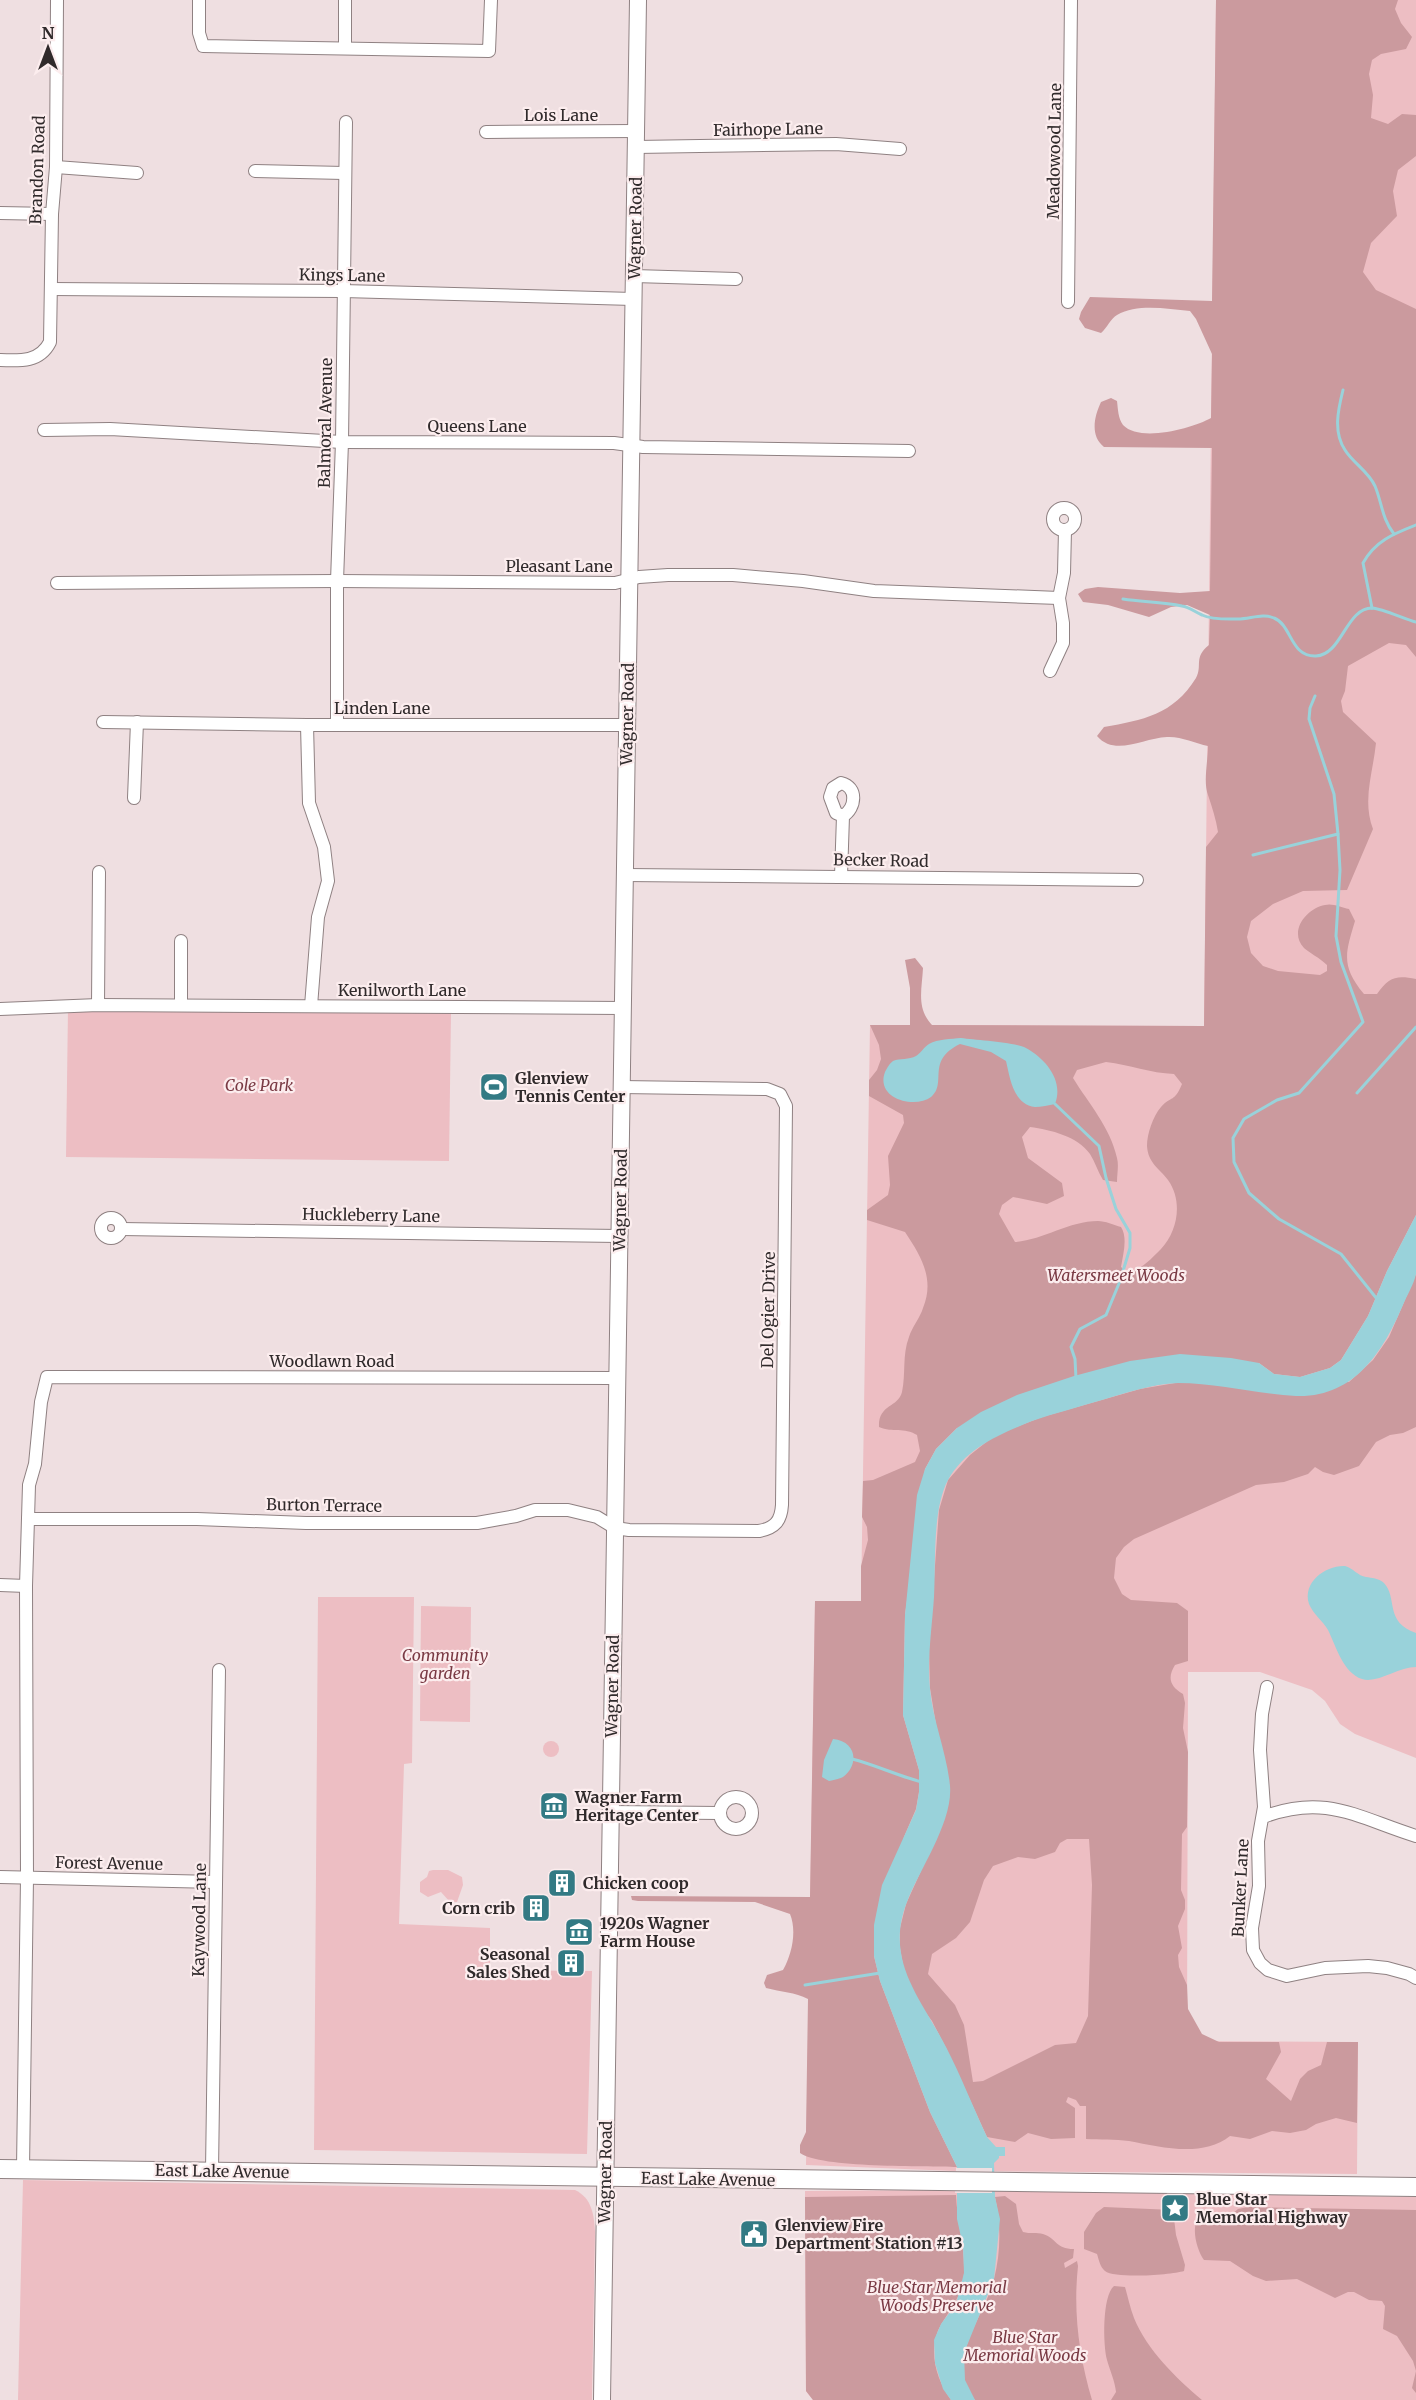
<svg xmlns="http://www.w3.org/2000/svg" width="1416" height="2400" viewBox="0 0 1416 2400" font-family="Merriweather,serif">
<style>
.green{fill:#edbec3}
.forest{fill:#cb9a9e;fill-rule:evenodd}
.water{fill:#99d2da}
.pier{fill:#efdfe1}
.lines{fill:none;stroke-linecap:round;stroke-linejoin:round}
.stream{stroke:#99d2da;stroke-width:3}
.street-casing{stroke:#8f8182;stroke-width:14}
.secondary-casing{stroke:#8f8182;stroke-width:18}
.primary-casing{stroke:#8f8182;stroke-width:20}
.street{stroke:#fff;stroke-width:12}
.secondary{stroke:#fff;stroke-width:16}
.primary{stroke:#fff;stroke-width:18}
.labels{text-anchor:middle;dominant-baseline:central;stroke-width:4.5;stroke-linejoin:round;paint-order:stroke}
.street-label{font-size:16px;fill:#302a2b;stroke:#fcedee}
.poi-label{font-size:16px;font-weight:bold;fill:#302a2b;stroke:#fcedee;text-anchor:start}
.park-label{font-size:16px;font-style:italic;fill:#7a3a44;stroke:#fcedee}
</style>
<rect width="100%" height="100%" fill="#efdfe1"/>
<g class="green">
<polygon points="1216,0 1416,0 1416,1758 1355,1734 1340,1724 1325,1701 1312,1690 1260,1672 1188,1672 1187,2041 1358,2042 1357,2174 954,2171 806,2165 815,1601 861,1601 870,1025 1204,1026"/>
<polygon points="68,1008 451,1013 449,1161 66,1157"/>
<polygon points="318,1597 414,1597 412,1763 404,1764 399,1924 490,1928 490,1970 592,1971 587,2154 314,2150"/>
<polygon points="421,1606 471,1607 470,1722 420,1721"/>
<circle cx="551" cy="1749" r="8"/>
<polygon points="433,1870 448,1870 462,1877 463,1885 457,1902 450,1902 441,1892 428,1897 420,1892 420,1882 427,1877 429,1871"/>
<path d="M23,2180L575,2190C592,2198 594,2215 595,2232L592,2400H18Z"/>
<polygon points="943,2190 1416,2197 1416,2400 813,2400 806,2391 805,2191"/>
</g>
<g class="forest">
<path d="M1216,0H1398L1395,9L1401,23L1412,37L1406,49L1381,54L1372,60L1369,74L1373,95L1371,118L1388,124L1402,114L1416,115V156L1398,170L1393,191L1397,216L1371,243L1363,272L1376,290L1416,309V657L1406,645L1389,643L1348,666L1345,691L1341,701L1343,712L1376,743C1373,773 1362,800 1373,829L1347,890L1303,891L1273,904L1251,921L1247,937L1251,953L1263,966L1278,971L1320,975L1327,971V965C1320,958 1308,952 1304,948C1288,931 1307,908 1325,905C1332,903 1341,907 1349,909L1355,921C1345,954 1341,966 1364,994H1377C1389,977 1396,975 1416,979V1215L1387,1271L1368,1316L1341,1360L1330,1368L1300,1377L1274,1374L1259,1363L957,1428L936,1449L925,1469L905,1615L903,1715L919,1770V1792L916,1809L904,1837L874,1956L880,1981L930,2112L957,2167C928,2166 819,2168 800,2153V2145L806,2132L808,1999C795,1992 781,1992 766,1988L764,1983L767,1975L783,1970C792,1954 797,1931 790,1914L755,1902L638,1901L632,1900L631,1896L810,1897L815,1601H861V1566L868,1540L867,1527L862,1517L863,1481L873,1480L915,1462L920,1451L917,1435C904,1427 893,1433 879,1427C878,1404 898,1408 902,1392C906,1374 902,1355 909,1337C912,1327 920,1318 923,1308C935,1279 921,1256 905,1232L867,1220V1210L888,1195L890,1185L888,1156L904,1123L903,1115L869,1096V1080L877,1070L881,1059L879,1045L870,1025H910V988L905,960L915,958L923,968C922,989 916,1008 932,1025L1204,1026L1206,847L1218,832C1216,819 1212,807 1208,795C1203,782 1208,761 1208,746C1195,743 1180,736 1167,737C1143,738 1115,757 1097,736L1104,727C1143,720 1173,715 1196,678C1203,665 1193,658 1209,645L1210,615L1187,605L1171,607L1149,617L1108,605L1083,602L1078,594L1085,589L1098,587L1180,593L1210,591L1212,448L1104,447C1090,436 1094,417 1101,402L1111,398L1117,401C1118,409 1118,418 1123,425C1140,443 1193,428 1211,418L1212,354L1196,319L1190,311C1167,309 1138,303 1117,315C1111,318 1107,328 1101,333L1085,328L1079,319L1081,312L1090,297L1212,301ZM1106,1062C1130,1065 1150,1073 1174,1074L1182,1084C1174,1103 1172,1095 1161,1107C1153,1116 1147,1134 1147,1146C1148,1163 1159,1168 1168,1180C1183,1201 1178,1231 1161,1249C1151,1259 1142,1269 1128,1273L1121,1267C1123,1254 1128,1238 1121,1227C1114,1225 1105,1221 1098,1221C1069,1221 1043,1240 1015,1242L999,1214L1002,1205L1013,1197L1047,1204L1064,1196L1062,1183L1028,1158L1022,1137L1030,1127C1051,1130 1077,1136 1090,1154C1095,1162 1098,1172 1103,1180L1117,1182C1117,1174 1119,1165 1117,1158C1110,1127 1089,1104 1073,1078L1077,1070Z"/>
<path d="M1416,1274V1427L1403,1433L1390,1435L1376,1442L1359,1466L1334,1475L1323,1472L1315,1467L1308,1474L1284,1482L1256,1485L1134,1539L1124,1547L1116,1558L1114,1578L1122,1594L1131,1600L1177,1603L1188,1611V1661L1175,1665C1167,1678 1170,1686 1183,1694L1185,1703L1183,1728L1188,1752L1187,1827L1182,1834L1181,1890L1185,1900V1909L1178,1926L1182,1948L1178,1955L1179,1967L1187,1985L1188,2009L1202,2034L1219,2042H1279L1281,2052L1266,2079L1291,2101L1300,2079L1308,2071L1321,2065L1327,2042H1358L1357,2123L1336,2118L1316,2124L1306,2130L1290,2133L1272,2131L1250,2139L1230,2136C1202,2158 1161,2147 1129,2141C1115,2139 1100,2140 1086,2139V2106H1080L1076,2100L1068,2097L1066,2102L1075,2108V2138L1051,2139L1028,2133L1015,2142L987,2137L947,2050L932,2021L919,2004L904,1971L900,1948V1928L906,1904L920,1873L950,1788L937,1731L930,1688L929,1649L939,1510L948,1480L970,1455L995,1435L1042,1417L1140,1389L1175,1383L1349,1382L1373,1360L1389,1337ZM1067,1839H1089L1092,1885L1088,2016L1076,2043L1055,2045L983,2081L973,2082L964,2025L955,2005L928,1974L932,1954L956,1938L970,1922L984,1880L993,1866L1018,1857L1035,1859L1055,1852L1060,1843Z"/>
<path d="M956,2195C957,2221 965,2247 964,2273C963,2293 953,2306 942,2323C927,2347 935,2378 951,2400H813L806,2391L805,2197Z"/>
<path d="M1005,2196L1016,2204L1019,2224L1023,2232C1030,2234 1037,2232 1043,2234C1058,2239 1055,2249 1074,2249L1073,2258L1064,2263L1065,2268L1077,2261L1078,2266C1073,2312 1079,2356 1092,2400H975C942,2363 985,2317 994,2279C1001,2252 1001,2223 995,2197Z"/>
<path d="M1104,2207L1173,2210L1176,2235L1185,2265L1184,2271C1171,2275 1115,2279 1105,2271C1100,2267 1099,2260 1097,2254L1084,2249V2232L1096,2213Z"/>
<path d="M1248,2207L1416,2210V2393L1412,2388L1416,2371L1413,2361L1397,2336L1383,2329L1385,2306L1382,2301L1369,2300L1354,2292H1348L1335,2298L1297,2279L1266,2281L1253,2276L1230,2261L1204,2260C1196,2249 1187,2217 1207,2213C1214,2212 1220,2216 1226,2219L1238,2209Z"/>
<path d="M1114,2286L1125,2287C1128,2297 1130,2308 1134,2318C1147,2350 1176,2378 1202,2400H1111L1116,2392C1115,2381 1110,2371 1107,2360C1103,2345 1102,2296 1114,2286Z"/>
</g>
<g class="water">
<path d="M961,1038C976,1040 1014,1042 1026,1048C1046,1059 1064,1081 1055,1104C1049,1105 1041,1107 1035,1107C1013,1104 1010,1078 1006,1061L991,1052L960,1044C925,1061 948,1083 931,1097C915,1109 875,1099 885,1072C887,1068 890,1063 893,1061C900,1058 909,1060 916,1056C921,1053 924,1047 929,1044C938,1039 951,1039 961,1038Z"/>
<path d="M1416,1215C1416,1234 1416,1257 1416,1274C1414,1284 1407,1295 1403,1305C1383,1352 1354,1398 1296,1396C1257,1394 1218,1383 1178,1383C1152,1384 1126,1393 1102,1400C1079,1407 1055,1413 1032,1421C1000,1434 966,1448 948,1480C932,1510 936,1563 934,1597C932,1628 927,1658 930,1689C933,1722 947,1753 950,1786C953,1822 920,1868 907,1902C884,1961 921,1998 946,2047C961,2076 973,2107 987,2137L996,2147H1005V2156H999V2158L994,2163L995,2197L1000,2219L994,2279L964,2353L965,2380L975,2400H951L943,2389L935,2363L934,2340L941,2324L956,2304L964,2273L963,2246L957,2219V2167L930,2112L880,1981L874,1956V1925L882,1885L916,1810L919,1792V1770L903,1715L905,1615L917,1495L925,1469L936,1449L957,1428L981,1412L1017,1395L1074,1376L1130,1361L1180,1354L1231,1358L1259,1363L1274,1374L1300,1377L1330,1368L1341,1360L1368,1316L1387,1271Z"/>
<path d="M1345,1566C1353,1568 1358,1576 1366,1577C1372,1578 1378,1578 1384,1583C1398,1598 1384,1622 1416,1633V1667C1398,1667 1377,1684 1362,1679C1343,1673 1336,1646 1328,1630C1323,1621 1313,1614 1309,1604C1302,1582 1326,1565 1345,1566Z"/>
<path d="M833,1739C856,1741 860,1764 843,1777C839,1779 833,1780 829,1781L822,1777L824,1760Z"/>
</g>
<polygon class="pier" points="956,2168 992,2168 992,2193 955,2193"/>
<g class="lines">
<g class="stream">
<path d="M1343,390C1338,410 1333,432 1345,450C1353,463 1368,471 1375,486C1382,503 1382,519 1394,534"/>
<path d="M1123,599C1142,602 1162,602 1182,606C1189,607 1195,612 1202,615C1212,620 1228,619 1238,619C1250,619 1263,613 1274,618C1292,625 1290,657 1316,656C1342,655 1346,608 1372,608C1384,609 1404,619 1416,622"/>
<path d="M1372,608L1363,563C1375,541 1393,534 1416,525"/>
<polyline points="1315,696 1310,708 1309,719 1334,794 1338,834"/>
<polyline points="1253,855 1338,834 1340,870 1336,936 1341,962 1363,1022 1299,1093 1277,1100 1244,1119 1233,1138 1234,1162 1249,1193 1279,1219 1341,1254 1377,1299"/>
<polyline points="1357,1093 1416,1027"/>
<polyline points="1055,1104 1099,1146 1106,1178 1116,1209 1130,1233 1130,1248 1120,1281 1106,1315 1080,1329 1071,1347 1075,1359 1076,1379"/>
<path d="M852,1759C876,1765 898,1776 922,1782"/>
<polyline points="805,1985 880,1973"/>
</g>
<g class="street-casing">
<g id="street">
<polyline points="199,0 199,33 203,46 489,51 491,0"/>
<polyline points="345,48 345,0"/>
<polyline points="486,132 636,131"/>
<polyline points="636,147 836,144 900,149"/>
<polyline points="56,167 137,173"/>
<polyline points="255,171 344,173"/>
<polyline points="0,213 52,214"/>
<polyline points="634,276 736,279"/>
<polyline points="51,289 343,291 633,299"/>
<polyline points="1068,302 1071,0"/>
<path d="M0,360C21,361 40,362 50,342L52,214L56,167L57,0"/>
<polyline points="44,430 110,429 342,442 614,443 643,447 909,451"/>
<circle cx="1064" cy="519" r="11"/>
<polyline points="57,583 337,581 615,583 639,577 668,575 733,575 803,581 874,591 1059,598"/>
<polyline points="1050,671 1063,643 1063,623 1059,598 1064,573 1065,530"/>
<polyline points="103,722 307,725 627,725"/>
<polyline points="307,725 309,803 324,847 328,881 318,917 311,1006"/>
<polyline points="337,725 337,581 342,442 346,122"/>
<polyline points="134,798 137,722"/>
<polyline points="625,875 1137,880"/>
<path d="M841,876L843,816C856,808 858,787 841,783L833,788L830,797L836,813L843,816"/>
<polyline points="181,941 181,1005"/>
<polyline points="98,1005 99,872"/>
<polyline points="0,1009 98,1005 623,1008"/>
<circle cx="111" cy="1228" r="10"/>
<polyline points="121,1229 619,1236"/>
<path d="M28,1519H197L306,1523H477L516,1516L535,1510H568L597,1517L615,1528L629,1530L759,1531C775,1528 781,1521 782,1505L786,1106L780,1094L767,1089L621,1087"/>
<polyline points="0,1585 26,1586"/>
<polyline points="1267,1687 1262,1714 1260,1750 1264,1807 1258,1841 1259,1886 1252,1928 1253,1950 1260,1963 1268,1970 1287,1976 1325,1968 1368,1966 1387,1968 1409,1974 1416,1978"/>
<circle cx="736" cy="1813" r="16"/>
<polyline points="610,1812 720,1813"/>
<path d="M1263,1817C1326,1793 1358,1818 1416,1836"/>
<polyline points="0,1877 216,1882"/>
<polyline points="23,2169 27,1878 26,1586 29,1485 35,1464 41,1402 47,1377 617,1378"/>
<polyline points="212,2171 219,1670"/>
</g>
</g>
<g class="secondary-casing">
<polyline id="secondary" points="602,2400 638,0"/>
</g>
<g class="primary-casing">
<polyline id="primary" points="0,2169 1416,2187"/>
</g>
<use href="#street" class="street"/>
<use href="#secondary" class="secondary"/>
<use href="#primary" class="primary"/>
</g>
<defs>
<g id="stadium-square" transform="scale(1.5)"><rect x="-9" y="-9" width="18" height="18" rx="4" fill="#337a84" stroke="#fcedee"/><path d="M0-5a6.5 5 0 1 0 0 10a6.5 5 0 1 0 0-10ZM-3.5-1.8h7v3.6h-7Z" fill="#fff"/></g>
<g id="museum-square" transform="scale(1.5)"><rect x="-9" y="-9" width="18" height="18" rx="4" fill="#337a84" stroke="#fcedee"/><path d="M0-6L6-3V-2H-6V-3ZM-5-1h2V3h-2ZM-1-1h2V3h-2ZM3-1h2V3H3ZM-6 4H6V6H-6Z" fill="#fff"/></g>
<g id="building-square" transform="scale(1.5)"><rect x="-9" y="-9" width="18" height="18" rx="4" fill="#337a84" stroke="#fcedee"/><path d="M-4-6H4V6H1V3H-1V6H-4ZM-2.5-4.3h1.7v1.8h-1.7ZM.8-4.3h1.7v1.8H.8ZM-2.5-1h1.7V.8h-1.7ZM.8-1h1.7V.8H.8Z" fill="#fff"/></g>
<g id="sight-square" transform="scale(1.5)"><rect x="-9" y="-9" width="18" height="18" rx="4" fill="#337a84" stroke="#fcedee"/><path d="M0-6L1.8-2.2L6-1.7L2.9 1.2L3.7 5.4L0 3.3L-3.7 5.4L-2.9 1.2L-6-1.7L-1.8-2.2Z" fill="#fff"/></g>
<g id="civic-square" transform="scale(1.5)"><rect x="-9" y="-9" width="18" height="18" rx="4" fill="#337a84" stroke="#fcedee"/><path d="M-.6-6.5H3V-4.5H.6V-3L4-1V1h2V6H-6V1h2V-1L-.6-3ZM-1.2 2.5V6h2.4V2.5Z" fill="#fff"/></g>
</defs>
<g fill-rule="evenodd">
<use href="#stadium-square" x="494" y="1087"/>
<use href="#museum-square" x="554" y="1806"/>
<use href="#building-square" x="562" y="1883"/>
<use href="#building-square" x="536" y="1908"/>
<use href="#museum-square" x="579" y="1932"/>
<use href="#building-square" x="571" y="1963"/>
<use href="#sight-square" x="1175" y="2208"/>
<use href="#civic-square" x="754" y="2234"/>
</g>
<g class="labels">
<g class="street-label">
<text x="561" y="115">Lois Lane</text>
<text transform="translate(768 129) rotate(-1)">Fairhope Lane</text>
<text transform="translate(1054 151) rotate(-89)">Meadowood Lane</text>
<text transform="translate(37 170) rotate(-88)">Brandon Road</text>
<text transform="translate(635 228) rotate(-89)">Wagner Road</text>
<text transform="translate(342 275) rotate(1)">Kings Lane</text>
<text transform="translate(325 423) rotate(-89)">Balmoral Avenue</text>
<text x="477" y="426">Queens Lane</text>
<text x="559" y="566">Pleasant Lane</text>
<text x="382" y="708">Linden Lane</text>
<text transform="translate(627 714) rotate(-89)">Wagner Road</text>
<text transform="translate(881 860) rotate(1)">Becker Road</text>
<text x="402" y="990">Kenilworth Lane</text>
<text transform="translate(620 1200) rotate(-89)">Wagner Road</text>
<text transform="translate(371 1215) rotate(1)">Huckleberry Lane</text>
<text transform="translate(768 1310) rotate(-89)">Del Ogier Drive</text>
<text x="332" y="1361">Woodlawn Road</text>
<text transform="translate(324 1505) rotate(1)">Burton Terrace</text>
<text transform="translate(612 1686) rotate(-89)">Wagner Road</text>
<text transform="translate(109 1863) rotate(1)">Forest Avenue</text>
<text transform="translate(1240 1888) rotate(-87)">Bunker Lane</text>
<text transform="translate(199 1920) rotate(-89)">Kaywood Lane</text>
<text transform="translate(222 2171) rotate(1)">East Lake Avenue</text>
<text transform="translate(605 2172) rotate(-89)">Wagner Road</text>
<text transform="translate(708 2179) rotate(1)">East Lake Avenue</text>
</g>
<g class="poi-label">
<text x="515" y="1078">Glenview<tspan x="515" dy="18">Tennis Center</tspan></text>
<text x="575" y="1797">Wagner Farm<tspan x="575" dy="18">Heritage Center</tspan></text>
<text x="583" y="1883">Chicken coop</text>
<text x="515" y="1908" text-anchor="end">Corn crib</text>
<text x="600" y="1923">1920s Wagner<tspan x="600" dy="18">Farm House</tspan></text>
<text x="550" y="1954" text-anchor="end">Seasonal<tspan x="550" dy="18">Sales Shed</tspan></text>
<text x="1196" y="2199">Blue Star<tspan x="1196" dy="18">Memorial Highway</tspan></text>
<text x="775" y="2225">Glenview Fire<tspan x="775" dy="18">Department Station #13</tspan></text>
</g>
<g class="park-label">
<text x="259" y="1085">Cole Park</text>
<text x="1116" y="1275">Watersmeet Woods</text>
<text x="445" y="1655">Community<tspan x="445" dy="18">garden</tspan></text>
<text x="937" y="2287">Blue Star Memorial<tspan x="937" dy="18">Woods Preserve</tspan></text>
<text x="1025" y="2337">Blue Star<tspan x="1025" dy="18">Memorial Woods</tspan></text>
</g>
</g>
<g transform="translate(48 48)" stroke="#fcedee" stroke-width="4.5" paint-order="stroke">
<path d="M0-4.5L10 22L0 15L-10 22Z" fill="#302a2b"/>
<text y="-9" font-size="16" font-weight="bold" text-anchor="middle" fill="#302a2b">N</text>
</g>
</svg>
